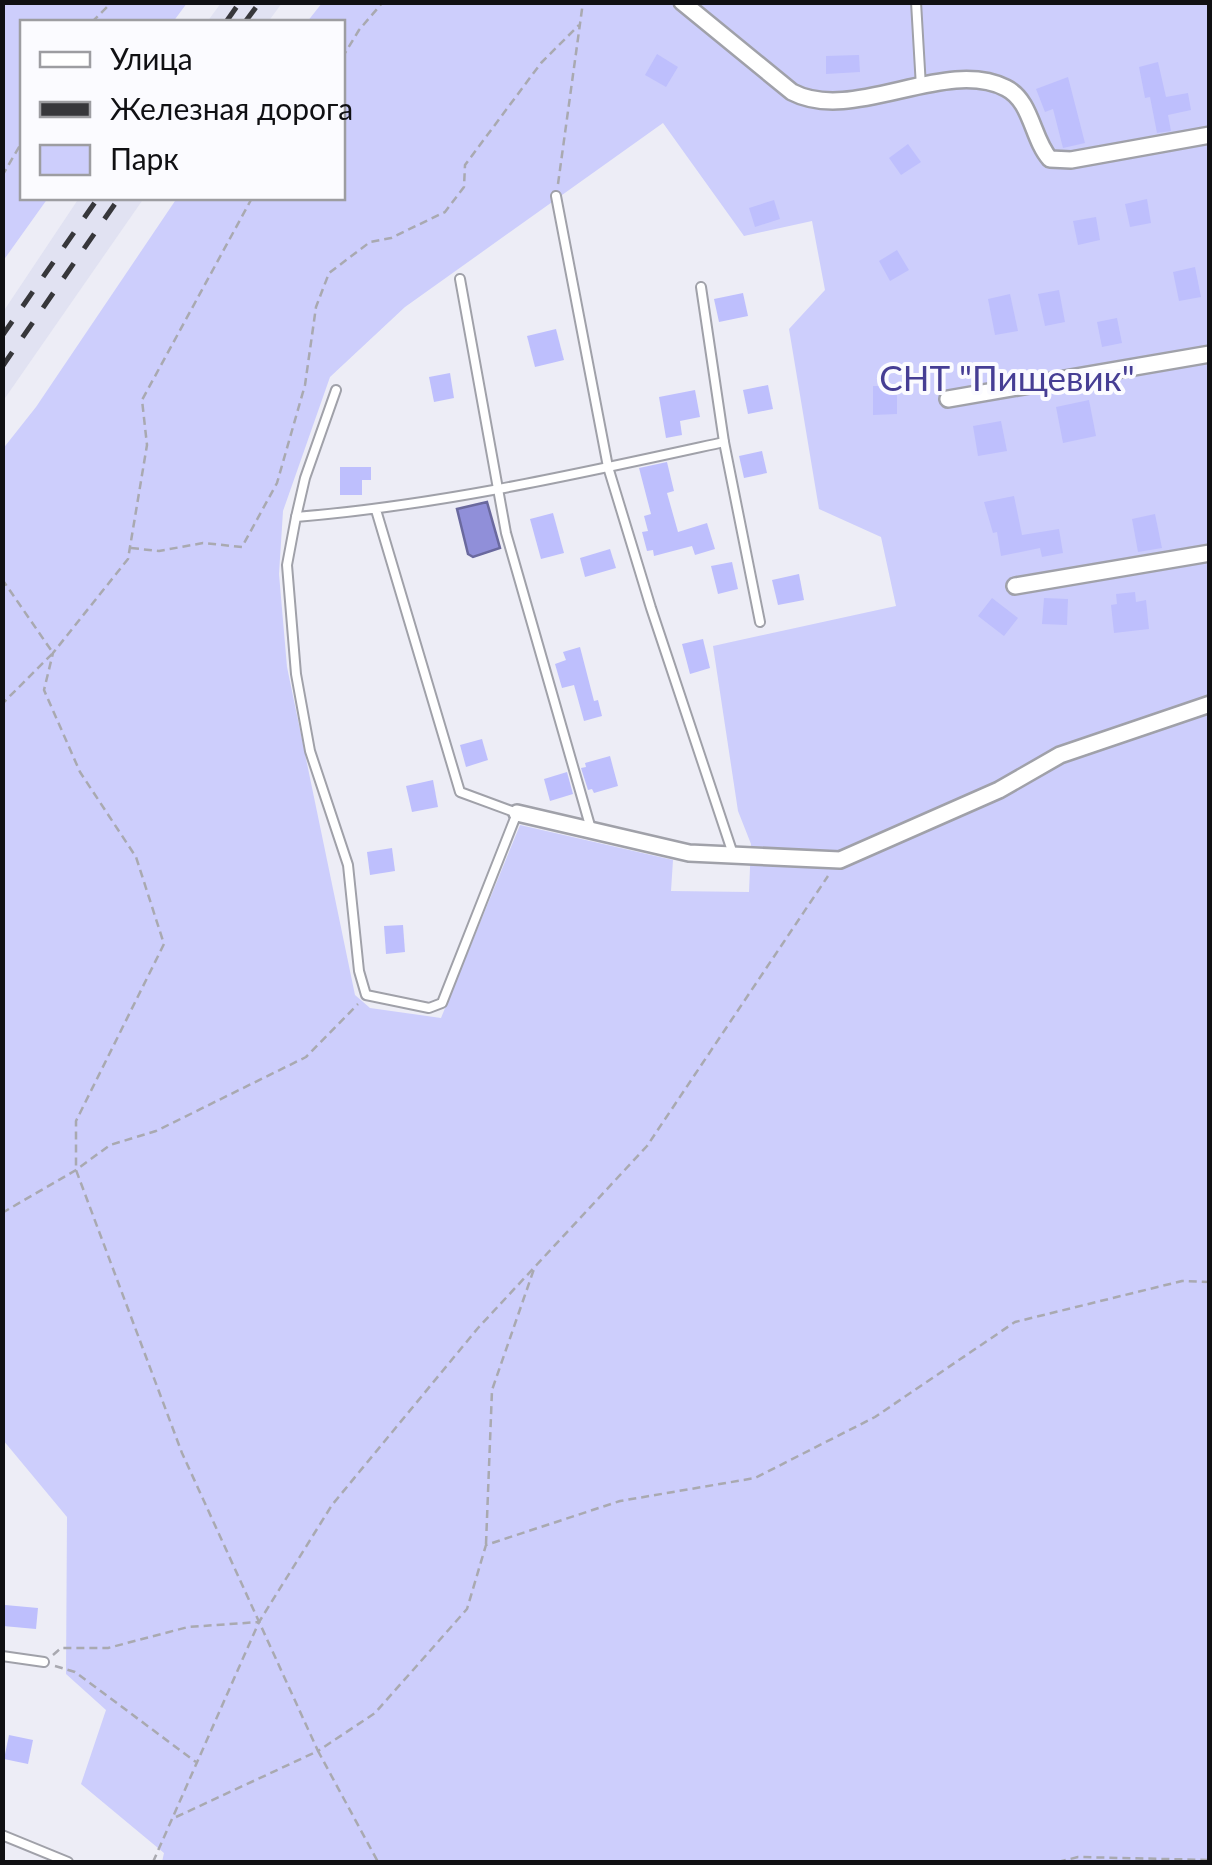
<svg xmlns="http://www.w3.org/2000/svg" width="1212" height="1865" viewBox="0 0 1212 1865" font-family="Lato,sans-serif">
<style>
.built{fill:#e1e2f2}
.green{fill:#cdcefc;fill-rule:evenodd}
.water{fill:#908fd9;stroke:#6a699e;stroke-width:2.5}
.building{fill:#bebffd}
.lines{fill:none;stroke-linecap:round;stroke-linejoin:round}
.lane-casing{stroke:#a0a1a9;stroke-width:12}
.street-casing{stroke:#a0a1a9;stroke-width:20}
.path{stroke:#a9a9b0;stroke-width:2.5;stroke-dasharray:8 5;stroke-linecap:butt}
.lane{stroke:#fff;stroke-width:8}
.street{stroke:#fff;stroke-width:15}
.rail{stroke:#37373b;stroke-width:5;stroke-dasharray:18 18;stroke-linecap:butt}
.labels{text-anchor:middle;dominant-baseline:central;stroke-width:8;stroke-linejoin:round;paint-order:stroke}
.park-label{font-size:35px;fill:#463e94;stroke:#fbfbff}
</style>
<rect width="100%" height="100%" fill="#ededf6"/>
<g class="built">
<polygon points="221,3 221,2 282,3 268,22 207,22"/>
<polygon points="79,198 144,198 3,401 3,312"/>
</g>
<g class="green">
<polygon points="3,2 187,3 173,22 22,22 22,198 48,198 3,261"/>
<path d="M322,3H1209V1862H162L164,1853L81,1784L106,1710L66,1674L67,1517L3,1440L2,450L36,407L177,198H342V22H307ZM663,123L744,236L812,221L825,290L789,329L819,509L881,537L896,606L713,646L738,811L751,844L749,892L671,891L673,860L520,825L441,1018L370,1008L355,995L287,667L279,574L283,511L330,377L405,307Z"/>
</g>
<polygon class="water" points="487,502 500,548 473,557 468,554 457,509"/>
<g class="building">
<polygon points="657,54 678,67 666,87 645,75"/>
<polygon points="859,55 860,72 826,74 826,56"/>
<polygon points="1158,62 1166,97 1188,93 1191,110 1168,115 1171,131 1157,133 1150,97 1145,98 1139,67"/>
<polygon points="1068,77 1085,143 1063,148 1053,109 1045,112 1036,89"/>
<polygon points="908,144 921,162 901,175 889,158"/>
<polygon points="1147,199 1151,223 1130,227 1125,204"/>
<polygon points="774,200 780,219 755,227 749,208"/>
<polygon points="1096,217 1100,240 1078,245 1073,221"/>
<polygon points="897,250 909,270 890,281 879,261"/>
<polygon points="1195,267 1201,297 1179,301 1173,272"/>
<polygon points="1059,290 1065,322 1045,326 1038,294"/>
<polygon points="743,293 748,316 719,322 714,299"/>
<polygon points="1010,294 1018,331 995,335 988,299"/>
<polygon points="1117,318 1122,343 1102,347 1097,322"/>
<polygon points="556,329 564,360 535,367 527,336"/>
<polygon points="450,373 454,398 434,402 429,377"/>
<polygon points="768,385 773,409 748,414 743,390"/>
<polygon points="873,386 897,386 897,414 873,415"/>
<polygon points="695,390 700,417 680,421 682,435 666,438 659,397"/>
<polygon points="1089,400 1096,436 1063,443 1056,407"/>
<polygon points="1001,421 1007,451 978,456 973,426"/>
<polygon points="762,451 767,473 744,478 739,456"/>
<polygon points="667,462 674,491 667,493 678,532 707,523 715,549 695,555 692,546 654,556 653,550 647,551 642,532 648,531 644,516 651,514 639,468"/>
<polygon points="340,467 371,467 371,480 362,480 362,495 340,495"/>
<polygon points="1014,496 1022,535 1059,529 1063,553 1042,557 1040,548 1001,556 997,532 993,533 984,502"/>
<polygon points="553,513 564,553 541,559 530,519"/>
<polygon points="1155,514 1162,548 1138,552 1132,519"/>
<polygon points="610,549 616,568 585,577 580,558"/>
<polygon points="732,562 738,589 718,594 711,566"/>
<polygon points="799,574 804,600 778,605 772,580"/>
<polygon points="1135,592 1136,602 1146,600 1149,629 1114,633 1111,605 1117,604 1116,594"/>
<polygon points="992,598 1018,618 1004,636 978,616"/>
<polygon points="1044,598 1068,599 1067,625 1042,624"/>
<polygon points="703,639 710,668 690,674 682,644"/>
<polygon points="580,647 594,701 598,700 602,716 584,721 574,685 562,688 555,664 566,660 563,652"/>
<polygon points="482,739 488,760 466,767 460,745"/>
<polygon points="610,756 618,786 594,793 592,789 588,790 581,768 586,767 585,763"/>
<polygon points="567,772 573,794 550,801 544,779"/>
<polygon points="433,780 438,807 412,812 406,786"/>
<polygon points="392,848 395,871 370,875 367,852"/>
<polygon points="403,925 405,952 386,954 384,926"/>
<polygon points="5,1605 38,1608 36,1629 3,1626"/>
<polygon points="9,1735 33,1740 28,1764 4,1759"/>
</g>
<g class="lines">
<g class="lane-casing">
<g id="lane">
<polyline points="916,2 921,87"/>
<polyline points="556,196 608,467 651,608 733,854"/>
<polyline points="460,279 506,533 591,829"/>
<polyline points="701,287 724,442 760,622"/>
<path d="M376,510L460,792L517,813L442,1003L429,1008L366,995L359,971L348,865L310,751L296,674L287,565L296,517C441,505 582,473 724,442"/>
<polyline points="296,517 305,478 336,390"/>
<polyline points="2,1656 44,1662"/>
<polyline points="2,1835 68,1862"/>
</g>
</g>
<g class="street-casing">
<g id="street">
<path d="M682,2L792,92C853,124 945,57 1006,88C1032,101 1032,139 1050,159L1071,160L1210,135"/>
<polyline points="948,399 1210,354"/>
<polyline points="1015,586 1210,553"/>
<polyline points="517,813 689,853 840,860 999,790 1060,755 1210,704"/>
</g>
</g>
<g class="path">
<polyline points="92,22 112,2"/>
<polyline points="342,58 359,30 383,2"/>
<polyline points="2,176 22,142"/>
<polyline points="558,184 583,2"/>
<polyline points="252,198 142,400 147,445 128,559 53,653 44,690 80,772 136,857 164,944 76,1121 76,1170 182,1453 318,1751 375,1713 467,1609 486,1545 620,1501 755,1478 875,1417 1015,1322 1182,1281 1210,1282"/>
<polyline points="131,548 159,551 203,543 242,547 277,483 305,385 316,307 329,273 370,242 391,238 445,212 464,187 465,165 541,63 579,25"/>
<polyline points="2,579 53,653 2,704"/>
<polyline points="2,1213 76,1170 110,1145 156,1131 306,1057 358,1004"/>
<polyline points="486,1544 492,1390 534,1269"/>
<polyline points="53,1655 61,1648 108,1648 188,1627 259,1622"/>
<polyline points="55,1666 75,1672 196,1762"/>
<polyline points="176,1817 318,1751 378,1862"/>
<polyline points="153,1862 259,1622 332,1505 478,1328 647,1146 828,876"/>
<polyline points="1058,1862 1078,1857 1210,1860"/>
</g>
<use href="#lane" class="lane"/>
<use href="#street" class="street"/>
<g class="rail">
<polyline points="226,22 240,2"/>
<polyline points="245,22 260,2"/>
<polyline points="2,336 98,198"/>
<polyline points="2,367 119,198"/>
</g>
</g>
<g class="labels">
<g class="park-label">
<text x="1007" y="377">СНТ "Пищевик"</text>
</g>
</g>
<rect width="1212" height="1865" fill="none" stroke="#101013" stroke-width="10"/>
<rect x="20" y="20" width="325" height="180" fill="#fbfbff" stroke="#9d9da1" stroke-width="2.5"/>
<rect x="40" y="52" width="50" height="15" fill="#ffffff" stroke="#9d9da1" stroke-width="2.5"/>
<text x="110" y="70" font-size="30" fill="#101013">Улица</text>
<rect x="40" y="102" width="50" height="15" fill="#37373b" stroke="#9d9da1" stroke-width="2.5"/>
<text x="110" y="120" font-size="30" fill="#101013">Железная дорога</text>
<rect x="40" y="145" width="50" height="30" fill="#cdcefc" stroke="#9d9da1" stroke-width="2.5"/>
<text x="110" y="170" font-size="30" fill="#101013">Парк</text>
</svg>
